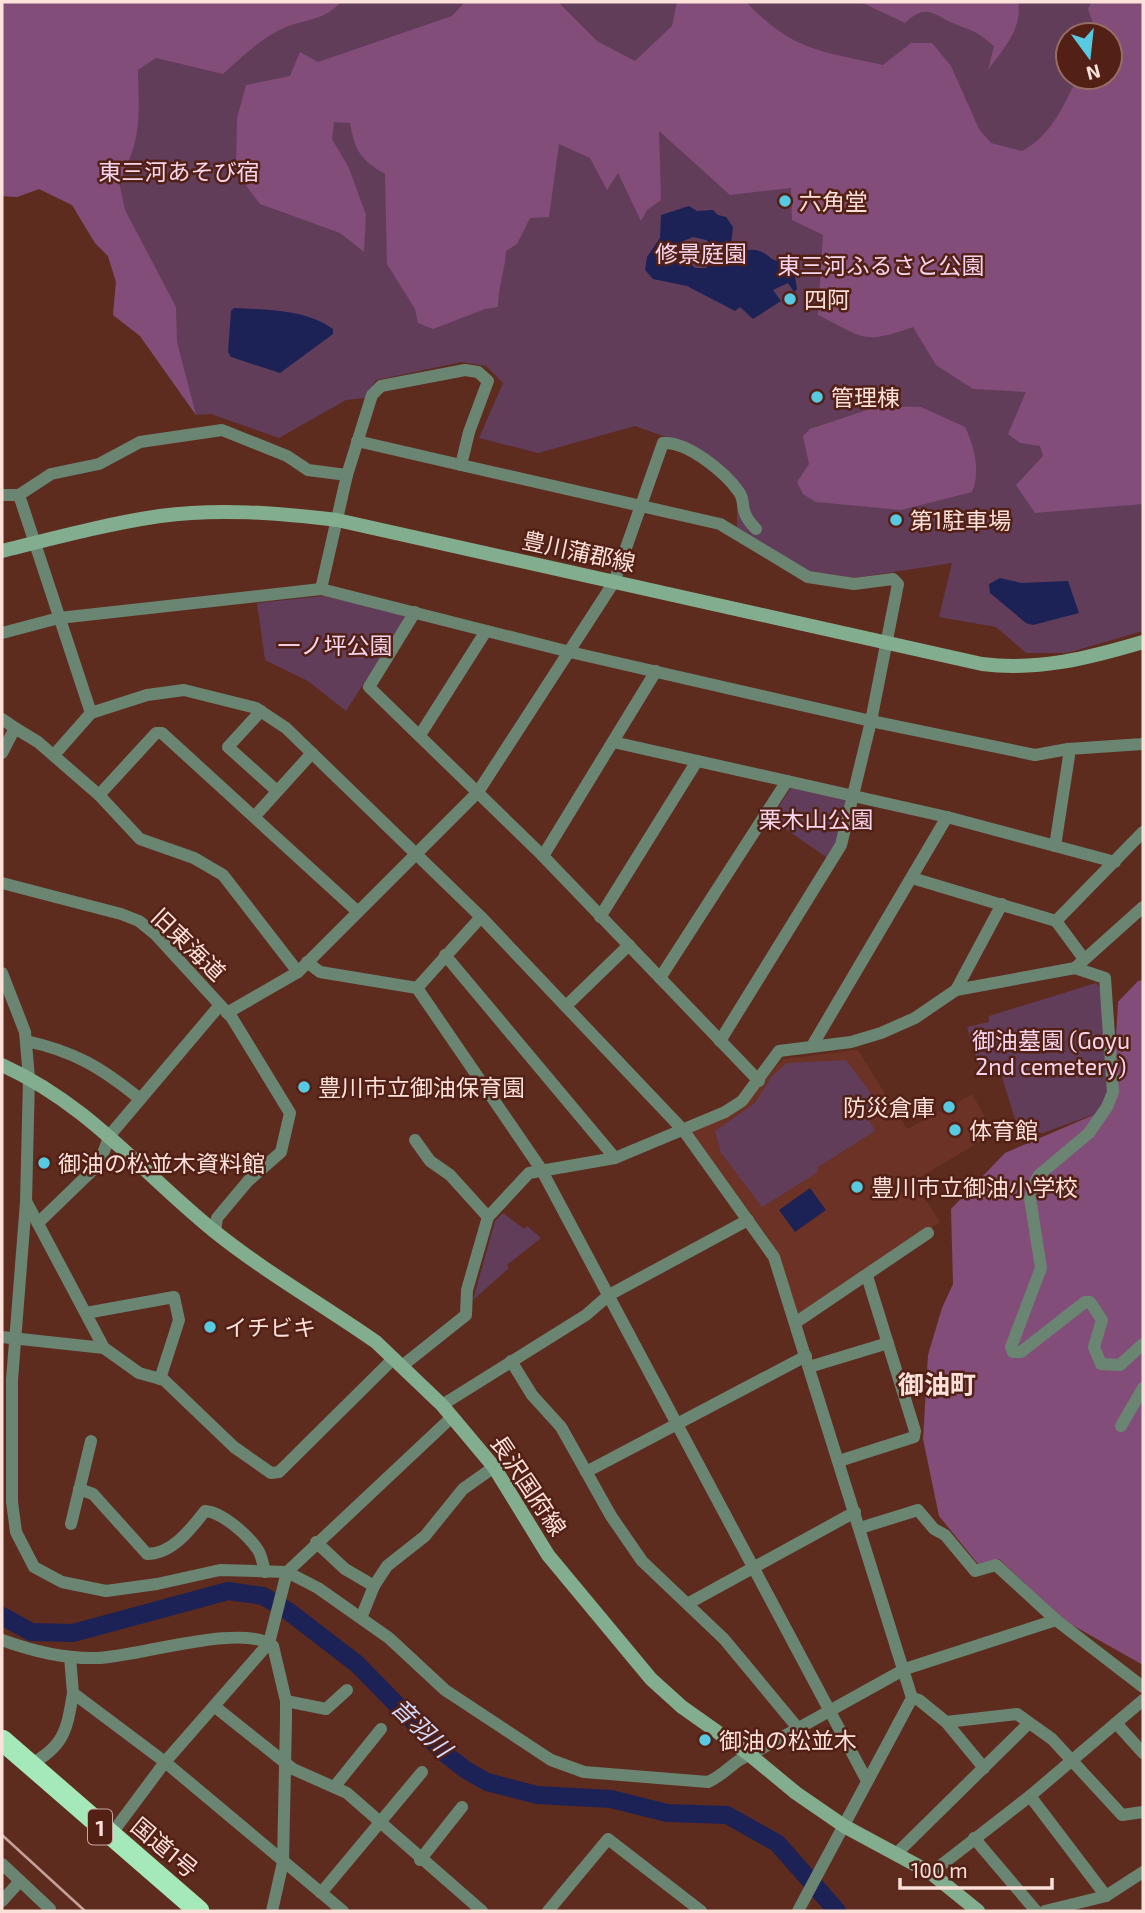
<svg xmlns="http://www.w3.org/2000/svg" width="1145" height="1913" viewBox="0 0 1145 1913" font-family="'Exo 2','Noto Sans JP',sans-serif">
<style>
.built{fill:#6c3225}
.green{fill:#613d5a;fill-rule:evenodd}
.forest{fill:#834d79}
.water{fill:#1c2256;fill-rule:evenodd}
.lines{fill:none;stroke-linecap:round;stroke-linejoin:round}
.river{stroke:#1c2256;stroke-width:18}
.street{stroke:#6a8572;stroke-width:12}
.secondary{stroke:#82ae8f;stroke-width:14}
.highway{stroke:#a5e9ba;stroke-width:21}
.rail{stroke:#c5a199;stroke-width:2.5}
.poi-dot{fill:#57c9e1;stroke:#522015;stroke-width:2.5}
.labels{text-anchor:middle;dominant-baseline:central;stroke-width:5;stroke-linejoin:round;paint-order:stroke}
.shield{fill:#522015;stroke:#c9a7a0;stroke-width:2}
.shield-label{font-size:21px;font-weight:bold;fill:#fce1db}
.park-label{font-size:23px;fill:#f7d5ef;stroke:#522015}
.poi-label{font-size:23px;fill:#fce1db;stroke:#522015;text-anchor:start}
.street-label{font-size:23px;fill:#fce1db;stroke:#522015}
.water-label{font-size:24px;font-style:italic;fill:#d1dafe;stroke:#522015}
.quarter-label{font-size:26px;font-weight:bold;fill:#fce1db;stroke:#522015}
</style>
<rect width="100%" height="100%" fill="#5e2b1f"/>
<polygon class="built" points="858,1050 907,1129 972,1094 994,1133 914,1181 940,1222 799,1317 777,1250 693,1133 697,1127 751,1095 783,1059"/>
<g class="green">
<path d="M76,2H1143V631L1067,653H1026L996,627L939,617L952,563L854,578L808,572L737,527V488L694,447L635,426L538,453L479,438L503,383L486,366L462,362L376,380L365,398L346,400L279,438L211,414L196,415L140,336L113,315L116,282L108,256L95,243L72,205L39,189L17,197L2,196ZM1068,35H1110V77H1068Z"/>
<polygon points="324,596 407,616 346,711 308,681 265,660 257,603"/>
<polygon points="792,786 848,799 839,843 829,859 771,819"/>
<polygon points="1096,983 1102,991 1108,1096 1100,1112 1043,1133 1025,1133 1015,1119 1001,1074 978,1063 967,1027 989,1022 989,1016"/>
<polygon points="846,1060 883,1109 869,1119 875,1131 818,1167 818,1172 762,1207 721,1153 715,1131 755,1103 772,1076 787,1063"/>
<polygon points="503,1213 524,1229 527,1226 541,1238 507,1265 509,1268 473,1300 495,1221"/>
</g>
<g class="forest">
<path d="M2,2H341C324,20 308,19 286,27C262,37 242,57 223,74L156,58L138,70C139,118 142,138 119,182L125,210L176,307L177,342L196,415L140,336L113,315L116,282L108,256L95,243L72,205L39,189L17,197L2,196Z"/>
<path d="M465,2H558L597,41L635,61L672,26L677,2H746C793,51 820,51 883,65L911,43H932L951,66L979,129L991,143L1022,151C1052,135 1063,106 1078,77H1110V35H1097L1088,9L1091,2H1143V504L1035,513L1016,485L1043,456L1040,446L1020,443L1008,434L1026,392L973,389L936,365L913,327C862,345 865,338 818,315L823,235L792,220L791,188L730,195L659,131L661,200L647,210L641,221L618,173L607,190L590,158L559,144L549,217L530,218L517,244L506,251C505,271 498,287 498,307L485,309L433,329L418,323L415,309L387,264L385,174C360,159 355,151 350,123L334,122L332,139L349,168L366,215L364,252L340,233L260,204L236,172L237,118L246,85L290,76L300,52L318,62L452,16Z"/>
<path d="M826,2H1018C1023,29 1003,49 988,70L994,46C977,32 976,32 955,24C933,15 927,2 905,23L863,3Z"/>
<path d="M879,406L921,407L965,427C974,445 981,473 972,492L901,510L816,502L803,494L797,482L809,464L803,436L810,429Z"/>
<polygon points="1143,980 1143,1665 1065,1621 999,1559 978,1564 939,1516 923,1439 928,1355 942,1308 953,1284 951,1209 1005,1153 1112,1107 1118,1002 1138,981"/>
</g>
<g class="water">
<path d="M689,206L697,211L713,210L718,215L726,217L733,227L731,245L737,252C742,251 750,249 755,250C774,253 768,268 792,256L798,262L794,270L797,289L794,292L788,283L773,290L781,301L753,319L740,307L735,311L687,286L653,279L645,270L647,257L660,238L661,215ZM693,237L706,240L714,247L715,260L706,268H695L680,253L681,242Z"/>
<path d="M234,308C269,310 305,309 333,329V334L280,373L231,357L228,352L231,311Z"/>
<polygon points="1000,578 1021,583 1068,581 1079,613 1033,625 1026,623 990,593 989,584"/>
<polygon points="810,1188 826,1210 795,1232 779,1210"/>
</g>
<g class="lines">
<polyline class="river" points="2,1616 31,1632 73,1633 228,1591 263,1596 288,1611 357,1664 444,1753 466,1770 487,1782 537,1795 611,1799 667,1813 727,1815 777,1843 837,1911"/>
<g class="street">
<polyline points="357,441 461,465"/>
<polyline points="2,495 19,495 51,474 99,464 140,442 222,430 287,456 308,470 347,475"/>
<polyline points="19,495 91,713"/>
<polyline points="415,612 369,687 543,856 759,1081"/>
<polyline points="2,633 59,618 321,589 570,652 871,721 898,584 893,579 854,584 808,577 720,524 461,465 469,432 488,381 478,372 465,370 381,386 372,395 347,475 321,589"/>
<polyline points="261,711 228,747 277,791"/>
<polyline points="2,719 15,728"/>
<polyline points="420,735 486,631"/>
<polyline points="613,742 947,817 1115,862"/>
<polyline points="1068,749 1143,744"/>
<polyline points="2,753 15,728 38,742 99,795"/>
<polyline points="54,755 91,713 147,695 184,690 256,708 286,728 481,917 684,1131 774,1257 912,1698 798,1911"/>
<polyline points="255,816 312,753"/>
<polyline points="543,856 656,671"/>
<polyline points="912,878 1056,921 1143,832"/>
<polyline points="2,883 121,914 139,921 155,934 232,1018 290,1113 281,1152 248,1181 217,1218 215,1232"/>
<polyline points="600,917 697,761"/>
<polyline points="1056,921 1084,959"/>
<polyline points="445,955 615,1158"/>
<polyline points="307,962 320,972 417,988 541,1169 866,1779"/>
<polyline points="1075,968 1143,907"/>
<polyline points="298,972 223,875 194,858 140,839 99,795 156,733 162,733 358,912"/>
<path d="M2,973L25,1032L29,1078L26,1202L12,1380V1502L16,1532L34,1567L62,1582L106,1591L157,1584L220,1570L287,1572L318,1588L389,1638L445,1690L551,1760L584,1772L708,1782C726,1774 735,1759 750,1755L905,1669L1056,1620L996,1565L975,1571L945,1535L934,1529L918,1510L860,1528"/>
<polyline points="660,978 787,781"/>
<polyline points="417,988 481,917"/>
<polyline points="956,990 1002,904"/>
<polyline points="566,1006 629,945"/>
<path d="M227,1013L298,972L478,792L614,582L663,443C687,441 725,472 739,492C747,503 737,510 756,529"/>
<path d="M26,1041C74,1051 102,1068 140,1099"/>
<polyline points="720,1041 841,845 871,721 1035,755 1068,749 1069,756 1055,846"/>
<polyline points="812,1046 947,817"/>
<polyline points="415,1140 430,1161 450,1175 488,1217"/>
<polyline points="27,1203 104,1348 139,1373 164,1380 234,1447 271,1473 279,1472 394,1358"/>
<polyline points="38,1223 99,1164 110,1135 220,1005"/>
<polyline points="86,1313 174,1297 179,1320 160,1379"/>
<polyline points="795,1323 928,1233"/>
<polyline points="2,1337 104,1348"/>
<polyline points="511,1361 532,1395 561,1427 611,1516 642,1561 724,1639 797,1727"/>
<polyline points="402,1366 466,1315 467,1290 488,1217 529,1173 615,1158 725,1112 742,1101 779,1051 851,1042 881,1033 915,1018 956,990 1075,968 1105,978 1113,1092 1107,1107 1089,1133 1039,1175 1034,1184 1030,1198 1041,1268 1011,1347 1013,1352 1021,1352 1085,1302 1090,1302 1102,1320 1094,1347 1101,1364 1120,1365 1143,1344"/>
<polyline points="809,1367 888,1343"/>
<polyline points="442,1405 586,1315 609,1295 748,1220"/>
<polyline points="1121,1426 1143,1388"/>
<polyline points="839,1461 914,1437 915,1431 867,1276"/>
<polyline points="586,1472 806,1356"/>
<path d="M79,1489L93,1494L147,1554C172,1554 191,1529 205,1511C222,1512 248,1535 258,1550C262,1556 263,1565 265,1572"/>
<polyline points="71,1524 91,1441"/>
<polyline points="316,1542 345,1569 374,1586"/>
<polyline points="689,1603 855,1512"/>
<polyline points="361,1618 374,1586 387,1566 425,1536 463,1489 494,1467"/>
<polyline points="1056,1620 1143,1687"/>
<path d="M2,1640C32,1651 64,1659 97,1658C137,1657 243,1622 273,1646L286,1701V1720L283,1862L272,1911"/>
<polyline points="70,1657 73,1693 165,1762 343,1911"/>
<polyline points="912,1698 919,1700 946,1722 1017,1714 1052,1739 1122,1815 1143,1812"/>
<polyline points="286,1701 326,1709 347,1690"/>
<polyline points="214,1706 293,1769 347,1793 482,1911"/>
<polyline points="946,1722 984,1768"/>
<polyline points="1116,1723 1143,1753"/>
<path d="M29,1765C64,1747 67,1730 73,1693"/>
<polyline points="335,1786 381,1729"/>
<polyline points="1030,1796 1106,1896"/>
<polyline points="110,1836 165,1762 269,1643 287,1572 452,1417"/>
<polyline points="974,1838 1036,1911"/>
<polyline points="896,1854 1028,1724"/>
<polyline points="420,1860 462,1807"/>
<polyline points="2,1864 50,1909 48,1911"/>
<polyline points="931,1873 1030,1796 1143,1700"/>
<polyline points="321,1893 422,1772"/>
<polyline points="2,1901 20,1881"/>
<polyline points="548,1911 608,1839 701,1911"/>
<polyline points="1045,1911 1106,1896 1143,1872"/>
</g>
<g class="secondary">
<path d="M2,551C54,538 106,524 160,516C219,508 278,513 337,520L982,664C1039,671 1089,658 1143,642"/>
<path d="M2,1065C90,1105 141,1172 214,1231C265,1272 323,1305 376,1342L442,1405L494,1467L548,1555L651,1679L682,1707L750,1755L796,1793L844,1826L931,1873L978,1911"/>
</g>
<polyline class="highway" points="2,1740 199,1911"/>
<polyline class="rail" points="2,1835 85,1911"/>
</g>
<g class="poi-dot">
<circle cx="785" cy="201" r="7"/>
<circle cx="790" cy="299" r="7"/>
<circle cx="817" cy="397" r="7"/>
<circle cx="896" cy="520" r="7"/>
<circle cx="304" cy="1087" r="7"/>
<circle cx="949" cy="1107" r="7"/>
<circle cx="955" cy="1130" r="7"/>
<circle cx="44" cy="1163" r="7"/>
<circle cx="857" cy="1187" r="7"/>
<circle cx="210" cy="1327" r="7"/>
<circle cx="705" cy="1740" r="7"/>
</g>
<g class="labels">
<rect class="shield" x="88" y="1809.5" width="24" height="35" rx="5"/>
<g class="shield-label">
<text x="100" y="1827">1</text>
</g>
<g class="park-label">
<text x="179" y="171">東三河あそび宿</text>
<text x="701" y="253">修景庭園</text>
<text x="881" y="265">東三河ふるさと公園</text>
<text x="335" y="645">一ノ坪公園</text>
<text x="816" y="819">栗木山公園</text>
<text x="1051" y="1040">御油墓園 (Goyu<tspan x="1051" dy="26">2nd cemetery)</tspan></text>
</g>
<g class="poi-label">
<text x="799" y="201">六角堂</text>
<text x="804" y="299">四阿</text>
<text x="831" y="397">管理棟</text>
<text x="910" y="520">第1駐車場</text>
<text x="318" y="1087">豊川市立御油保育園</text>
<text x="935" y="1107" text-anchor="end">防災倉庫</text>
<text x="969" y="1130">体育館</text>
<text x="58" y="1163">御油の松並木資料館</text>
<text x="871" y="1187">豊川市立御油小学校</text>
<text x="224" y="1327">イチビキ</text>
<text x="719" y="1740">御油の松並木</text>
</g>
<g class="street-label">
<text transform="translate(579 551) rotate(12)">豊川蒲郡線</text>
<text transform="translate(189 944) rotate(44)">旧東海道</text>
<text transform="translate(529 1485) rotate(56)">長沢国府線</text>
<text transform="translate(165 1847) rotate(40)">国道1号</text>
</g>
<g class="water-label">
<text transform="translate(422 1727) rotate(44)">音羽川</text>
</g>
<g class="quarter-label">
<text x="937" y="1383">御油町</text>
</g>
</g>
<rect width="1145" height="1913" fill="none" stroke="#fce1db" stroke-width="7"/>
<g transform="translate(1089 56) rotate(165)"><circle r="33" fill="#522015" stroke="#966d64" stroke-width="2"/>
<path d="M0-5L12 26L0 18L-12 26Z" fill="#57c9e1"/>
<text y="-10" font-size="19" font-weight="bold" text-anchor="middle" fill="#fce1db">N</text>
</g>
<path d="M900 1878v10h152v-10" fill="none" stroke="#fce1db" stroke-width="3.5"/>
<text x="911" y="1878" font-size="21" fill="#fce1db" stroke="#522015" stroke-width="5" paint-order="stroke">100 m</text>
</svg>
